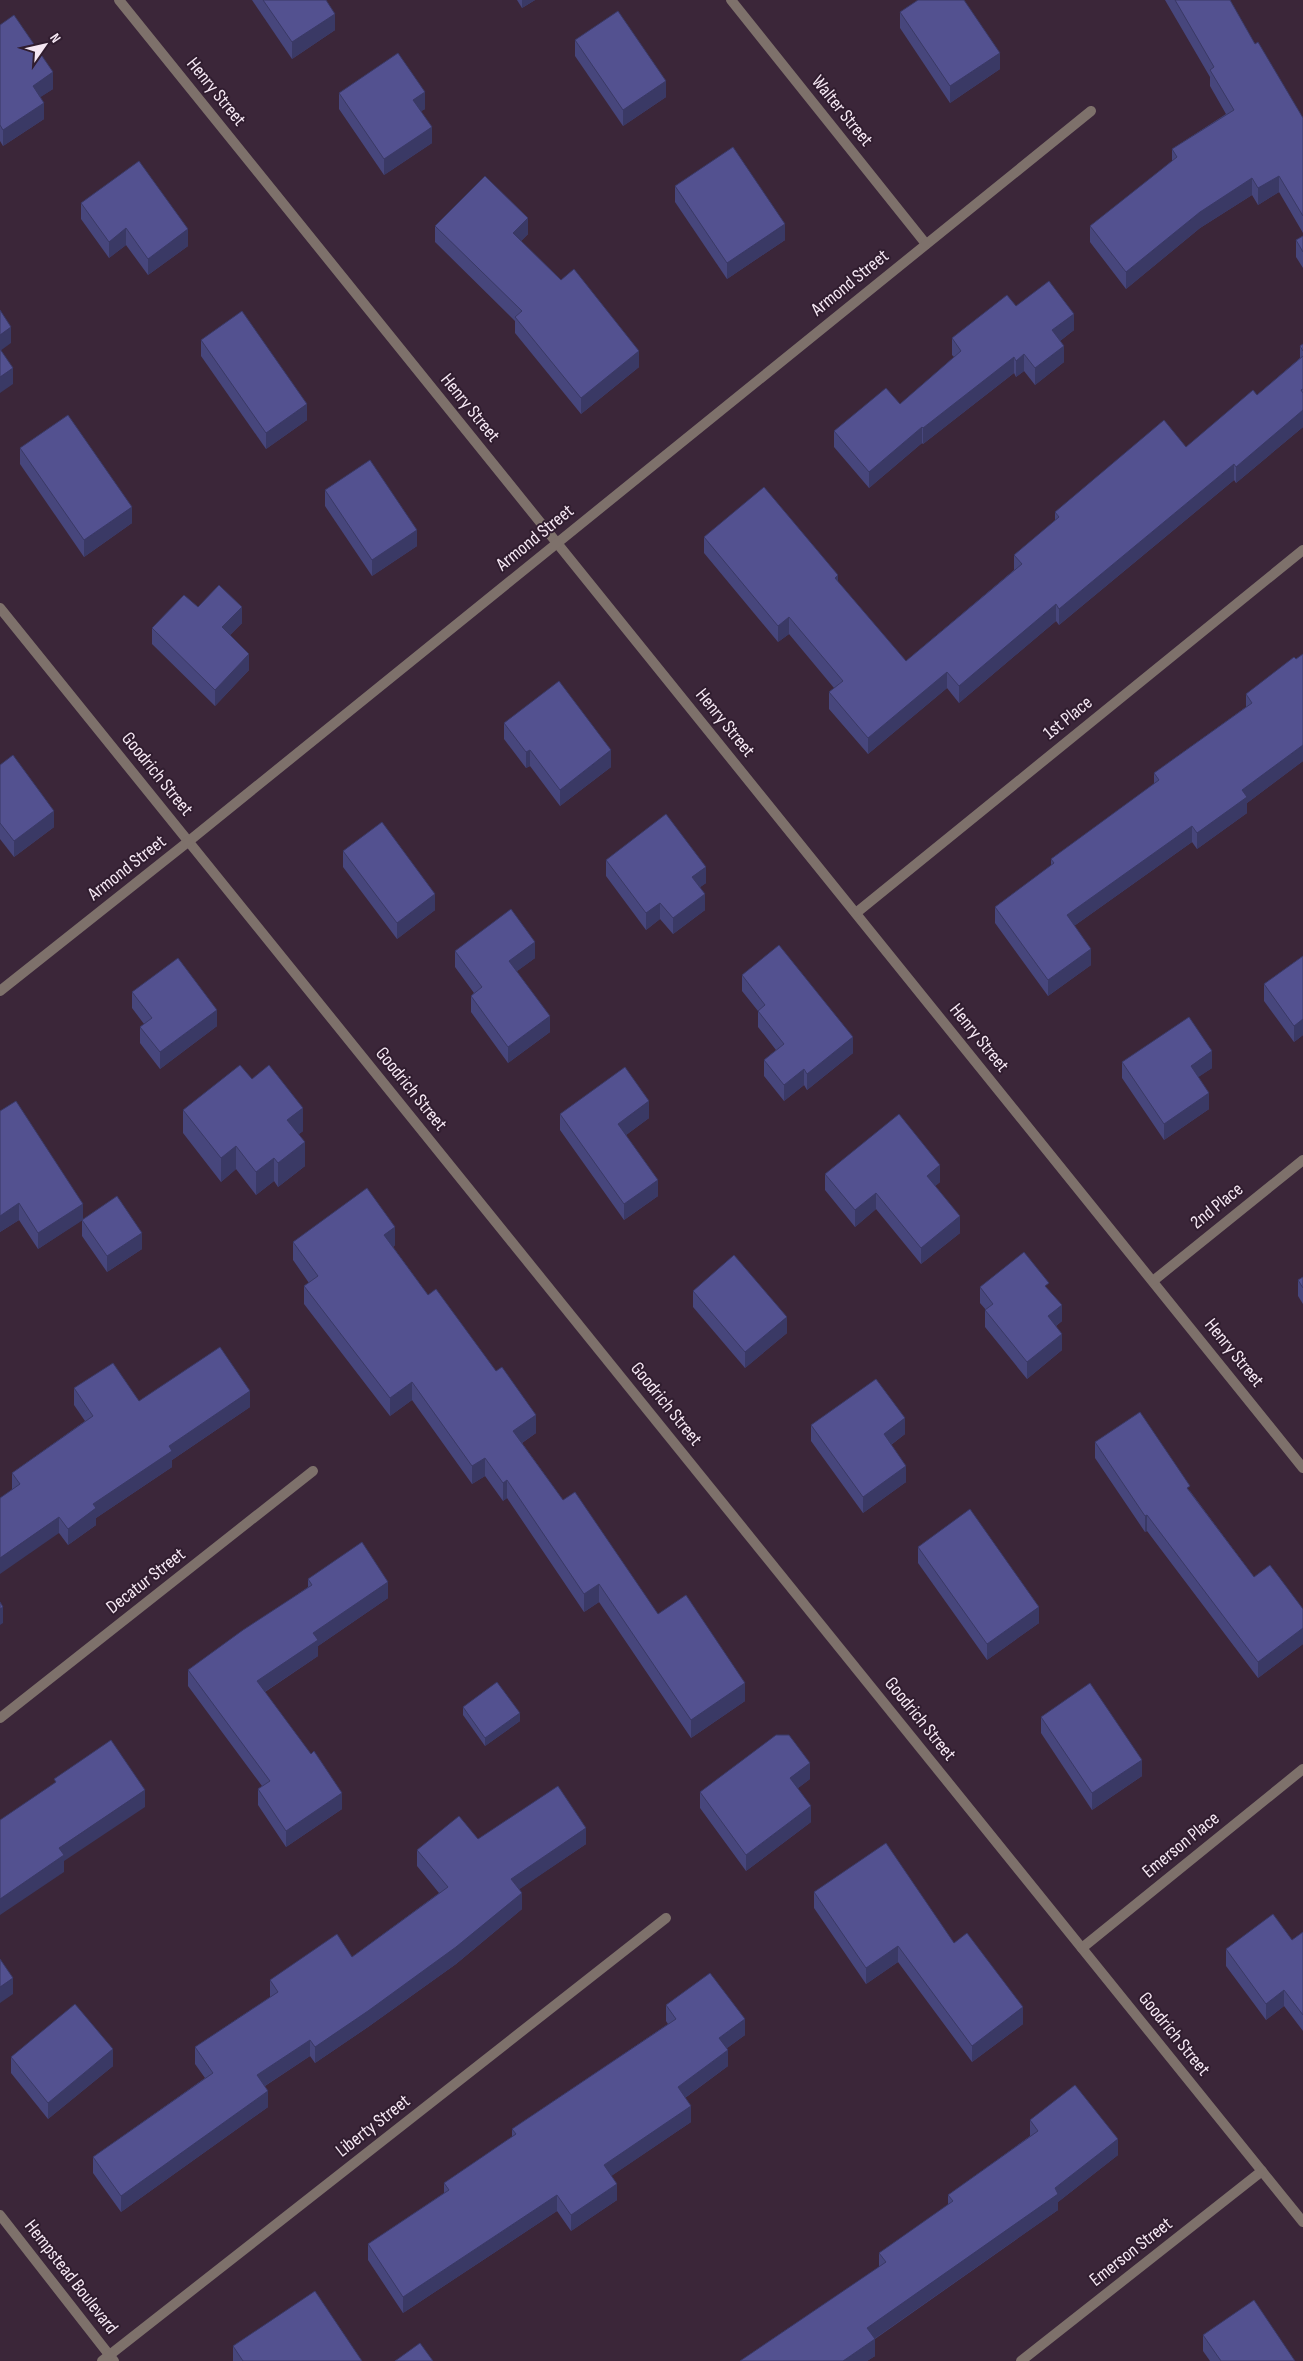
<svg xmlns="http://www.w3.org/2000/svg" width="1303" height="2361" viewBox="0 0 1303 2361" font-family="'Sofia Sans Condensed',sans-serif">
<style>
.lines{fill:none;stroke-linecap:round;stroke-linejoin:round}
.street{stroke:#7e716b;stroke-width:10}
.wall{fill:#47467c}
.shaded-wall{fill:#3a3965}
.building{fill:#535190;stroke:#3a3965}
.labels{text-anchor:middle;dominant-baseline:central;stroke-width:4;stroke-linejoin:round;paint-order:stroke}
.street-label{font-size:19px;fill:#f5e7f3;stroke:#301d2f}
</style>
<rect width="100%" height="100%" fill="#3b2639"/>
<g class="lines">
<g class="street">
<polyline points="119,0 1303,1468"/>
<polyline points="731,0 926,244"/>
<polyline points="0,608 1303,2222"/>
<polyline points="856,913 1303,550"/>
<polyline points="0,991 189,841 1091,111"/>
<polyline points="1153,1281 1303,1160"/>
<polyline points="0,1718 313,1471"/>
<polyline points="1082,1948 1303,1769"/>
<polyline points="0,2215 114,2361"/>
<polyline points="102,2361 666,1918"/>
<polyline points="1021,2361 1262,2171"/>
</g>
</g>
<g class="wall">
<polygon points="252,0 326,0 335,30 292,59"/>
<polygon points="517,0 535,0 522,8"/>
<polygon points="1165,0 1230,0 1255,44 1303,118 1303,233 1279,192 1258,205 1252,195 1200,228 1126,289 1090,242 1090,226 1172,162 1172,149 1226,114 1210,86 1210,77"/>
<polygon points="900,12 1000,69 950,103 900,28"/>
<polygon points="0,25 53,89 40,97 44,119 3,146 0,141"/>
<polygon points="575,40 666,97 623,126 575,56"/>
<polygon points="339,93 425,109 421,111 432,143 384,175 339,109"/>
<polygon points="675,186 785,240 727,279 675,202"/>
<polygon points="81,203 188,246 148,275 126,245 109,258 81,219"/>
<polygon points="435,226 528,234 521,241 639,367 581,414 515,333 515,321 435,242"/>
<polygon points="1303,236 1303,268 1296,257 1296,240"/>
<polygon points="1016,306 1074,330 1060,341 1064,362 1035,385 1024,371 1016,377 1014,373 923,444 922,443 869,488 834,447 834,431 900,404 954,357 952,355 952,338"/>
<polygon points="201,340 307,420 266,449 201,356"/>
<polygon points="1303,344 1303,427 1236,483 1234,480 1059,625 1056,621 959,703 947,688 868,754 829,709 829,692 834,688 789,634 778,642 704,553 704,537 838,582 906,661 1014,570 1014,555 1055,521 1055,512 1186,447 1257,395 1300,358 1300,346"/>
<polygon points="20,448 132,523 84,557 20,464"/>
<polygon points="325,490 417,546 372,576 325,506"/>
<polygon points="198,607 242,623 230,635 249,670 215,706 152,644 152,628"/>
<polygon points="1303,654 1303,761 1247,803 1247,813 1197,849 1192,842 1074,926 1091,965 1048,996 995,923 995,907 1051,866 1051,859 1154,784 1154,773 1246,707 1246,694"/>
<polygon points="504,723 611,767 560,806 530,766 526,768 504,739"/>
<polygon points="0,765 54,827 14,857 0,839"/>
<polygon points="343,851 435,910 397,939 343,867"/>
<polygon points="606,860 706,883 700,887 705,910 673,934 660,919 646,930 606,876"/>
<polygon points="455,951 535,958 517,971 550,1032 508,1063 471,1012 471,996 474,993 455,967"/>
<polygon points="1303,956 1303,1035 1294,1042 1264,1001 1264,984"/>
<polygon points="742,975 853,1053 807,1090 804,1085 784,1101 764,1076 764,1060 776,1050 758,1027 758,1011 742,991"/>
<polygon points="132,992 217,1026 160,1069 140,1043 140,1027 144,1024 132,1008"/>
<polygon points="1122,1062 1212,1068 1198,1077 1209,1109 1164,1140 1122,1078"/>
<polygon points="252,1079 303,1131 299,1134 305,1166 278,1187 274,1181 256,1195 236,1169 221,1182 183,1133 183,1110"/>
<polygon points="0,1111 83,1220 142,1249 107,1272 82,1236 82,1220 38,1249 19,1220 0,1232"/>
<polygon points="560,1114 649,1118 626,1135 658,1196 624,1220 560,1130"/>
<polygon points="825,1174 940,1182 935,1186 960,1233 921,1264 876,1209 855,1227 825,1190"/>
<polygon points="293,1242 395,1245 393,1247 428,1295 536,1433 522,1443 563,1500 658,1614 745,1701 691,1738 599,1602 584,1612 507,1498 503,1501 485,1476 472,1484 412,1400 390,1416 304,1304 304,1286 309,1283 293,1260"/>
<polygon points="1303,1277 1303,1304 1298,1296 1298,1280"/>
<polygon points="980,1287 1049,1290 1062,1321 1056,1326 1062,1350 1027,1379 985,1327 985,1310 986,1310 980,1303"/>
<polygon points="693,1291 787,1333 745,1368 693,1307"/>
<polygon points="74,1388 139,1401 250,1407 172,1460 172,1467 96,1518 96,1525 68,1545 59,1533 12,1489 12,1473 85,1421 74,1405"/>
<polygon points="811,1425 905,1434 891,1445 906,1482 863,1513 811,1441"/>
<polygon points="1095,1442 1190,1491 1254,1577 1303,1609 1303,1644 1258,1678 1147,1531 1145,1532 1095,1458"/>
<polygon points="918,1547 1039,1623 987,1660 918,1563"/>
<polygon points="308,1579 388,1598 318,1646 318,1656 265,1692 342,1809 286,1847 258,1805 258,1789 262,1786 188,1686 188,1670 308,1587"/>
<polygon points="463,1707 520,1721 485,1746 463,1715"/>
<polygon points="1041,1717 1142,1776 1092,1810 1041,1733"/>
<polygon points="810,1779 798,1788 811,1822 746,1871 700,1808 700,1792"/>
<polygon points="478,1839 586,1844 519,1889 522,1909 456,1964 368,2027 315,2063 310,2056 265,2086 268,2107 121,2212 93,2173 93,2157 205,2078 195,2064 195,2047 270,1997 270,1980 352,1957 439,1893 417,1866 417,1850"/>
<polygon points="814,1892 1023,2024 972,2062 898,1962 866,1984 814,1908"/>
<polygon points="1303,1932 1303,2031 1284,2006 1266,2020 1226,1966 1226,1949 1292,1940"/>
<polygon points="666,2005 745,2035 727,2048 728,2066 685,2098 691,2122 611,2176 617,2200 571,2231 557,2211 403,2313 368,2260 368,2244 444,2193 444,2183 512,2137 512,2129 668,2024 666,2021"/>
<polygon points="11,2057 113,2066 48,2119 11,2073"/>
<polygon points="1030,2120 1118,2155 1058,2202 1058,2210 875,2339 875,2356 867,2361 740,2361 879,2267 879,2253 948,2205 948,2195 1030,2136"/>
<polygon points="1203,2335 1295,2361 1210,2361 1203,2351"/>
<polygon points="233,2346 362,2361 233,2361"/>
</g>
<g class="shaded-wall">
<polygon points="522,0 535,0 522,8"/>
<polygon points="335,14 335,30 292,59 292,42"/>
<polygon points="1000,53 1000,69 950,103 950,86"/>
<polygon points="53,72 53,89 33,102 33,86"/>
<polygon points="666,81 666,97 623,126 623,110"/>
<polygon points="425,92 425,109 413,116 413,100"/>
<polygon points="44,103 44,119 3,146 3,130"/>
<polygon points="432,127 432,143 384,175 384,159"/>
<polygon points="1279,176 1279,192 1258,205 1258,188"/>
<polygon points="1252,178 1252,195 1200,228 1126,289 1126,272 1200,212"/>
<polygon points="528,218 528,234 513,249 513,233"/>
<polygon points="785,224 785,240 727,279 727,263"/>
<polygon points="126,228 126,245 109,258 109,242"/>
<polygon points="188,229 188,246 148,275 148,259"/>
<polygon points="1074,314 1074,330 1052,347 1052,330"/>
<polygon points="11,327 11,343 0,351 0,335"/>
<polygon points="1064,346 1064,362 1035,385 1035,368"/>
<polygon points="639,351 639,367 581,414 581,398"/>
<polygon points="1024,354 1024,371 1016,377 1016,361"/>
<polygon points="1014,357 1014,373 923,444 923,428"/>
<polygon points="13,368 13,384 0,393 0,377"/>
<polygon points="307,404 307,420 266,449 266,433"/>
<polygon points="1303,410 1303,427 1236,483 1236,467"/>
<polygon points="922,427 922,443 869,488 869,472"/>
<polygon points="1234,464 1234,480 1059,625 1059,609"/>
<polygon points="132,507 132,523 84,557 84,540"/>
<polygon points="417,530 417,546 372,576 372,560"/>
<polygon points="838,575 838,592 835,578"/>
<polygon points="1056,604 1056,621 959,703 959,686"/>
<polygon points="242,607 242,623 222,643 222,627"/>
<polygon points="789,617 789,634 778,642 778,626"/>
<polygon points="249,654 249,670 215,706 215,690"/>
<polygon points="947,672 947,688 868,754 868,738"/>
<polygon points="1303,745 1303,761 1247,803 1247,813 1197,849 1197,833 1242,790"/>
<polygon points="530,750 530,766 526,768 526,752"/>
<polygon points="611,750 611,767 560,806 560,790"/>
<polygon points="54,811 54,827 14,857 14,841"/>
<polygon points="1192,826 1192,842 1067,931 1067,915"/>
<polygon points="706,867 706,883 692,893 692,877"/>
<polygon points="435,894 435,910 397,939 397,923"/>
<polygon points="705,894 705,910 673,934 673,918"/>
<polygon points="660,903 660,919 646,930 646,913"/>
<polygon points="535,942 535,958 509,977 509,961"/>
<polygon points="1091,949 1091,965 1048,996 1048,980"/>
<polygon points="217,1010 217,1026 160,1069 160,1052"/>
<polygon points="550,1016 550,1032 508,1063 508,1047"/>
<polygon points="1303,1019 1303,1035 1294,1042 1294,1026"/>
<polygon points="853,1037 853,1053 807,1090 807,1074"/>
<polygon points="1212,1051 1212,1068 1191,1082 1191,1066"/>
<polygon points="804,1069 804,1085 784,1101 784,1085"/>
<polygon points="1209,1093 1209,1109 1164,1140 1164,1124"/>
<polygon points="649,1101 649,1118 618,1141 618,1124"/>
<polygon points="303,1108 303,1131 287,1143 287,1120"/>
<polygon points="305,1142 305,1166 278,1187 278,1163"/>
<polygon points="236,1146 236,1169 221,1182 221,1158"/>
<polygon points="274,1158 274,1181 256,1195 256,1172"/>
<polygon points="940,1165 940,1182 927,1193 927,1176"/>
<polygon points="658,1180 658,1196 624,1220 624,1204"/>
<polygon points="876,1193 876,1209 855,1227 855,1210"/>
<polygon points="19,1203 19,1220 0,1232 0,1216"/>
<polygon points="83,1204 83,1220 38,1249 38,1233"/>
<polygon points="960,1216 960,1233 921,1264 921,1248"/>
<polygon points="395,1227 395,1245 384,1253 384,1235"/>
<polygon points="142,1233 142,1249 107,1272 107,1256"/>
<polygon points="1062,1305 1062,1321 1048,1332 1048,1316"/>
<polygon points="787,1317 787,1333 745,1368 745,1352"/>
<polygon points="1062,1334 1062,1350 1027,1379 1027,1362"/>
<polygon points="412,1382 412,1400 390,1416 390,1398"/>
<polygon points="250,1391 250,1407 172,1460 172,1467 96,1518 96,1525 68,1545 68,1529 93,1504 169,1446"/>
<polygon points="536,1415 536,1433 513,1449 513,1431"/>
<polygon points="905,1418 905,1434 884,1450 884,1434"/>
<polygon points="485,1458 485,1476 472,1484 472,1466"/>
<polygon points="906,1466 906,1482 863,1513 863,1497"/>
<polygon points="507,1480 507,1498 503,1501 503,1483"/>
<polygon points="1147,1515 1147,1531 1145,1532 1145,1516"/>
<polygon points="59,1517 59,1533 0,1574 0,1558"/>
<polygon points="388,1582 388,1598 318,1646 318,1656 257,1697 257,1681 313,1633"/>
<polygon points="599,1584 599,1602 584,1612 584,1594"/>
<polygon points="3,1607 3,1623 0,1625 0,1609"/>
<polygon points="1039,1607 1039,1623 987,1660 987,1644"/>
<polygon points="1303,1628 1303,1644 1258,1678 1258,1662"/>
<polygon points="745,1683 745,1701 691,1738 691,1720"/>
<polygon points="520,1713 520,1721 485,1746 485,1738"/>
<polygon points="1142,1760 1142,1776 1092,1810 1092,1793"/>
<polygon points="810,1763 810,1779 790,1794 790,1778"/>
<polygon points="145,1790 145,1807 64,1861 64,1872 0,1915 0,1899 59,1848"/>
<polygon points="342,1793 342,1809 286,1847 286,1831"/>
<polygon points="811,1806 811,1822 746,1871 746,1855"/>
<polygon points="586,1828 586,1844 511,1895 511,1879"/>
<polygon points="522,1893 522,1909 456,1964 368,2027 315,2063 315,2047"/>
<polygon points="898,1946 898,1962 866,1984 866,1968"/>
<polygon points="13,1978 13,1994 0,2003 0,1987"/>
<polygon points="1284,1990 1284,2006 1266,2020 1266,2004"/>
<polygon points="1023,2007 1023,2024 972,2062 972,2046"/>
<polygon points="745,2019 745,2035 719,2054 719,2038"/>
<polygon points="310,2040 310,2056 257,2091 257,2075"/>
<polygon points="113,2049 113,2066 48,2119 48,2103"/>
<polygon points="728,2050 728,2066 678,2103 678,2087"/>
<polygon points="268,2091 268,2107 121,2212 121,2196"/>
<polygon points="691,2106 691,2122 604,2181 604,2165"/>
<polygon points="1118,2139 1118,2155 1058,2202 1058,2210 867,2344 867,2328 1055,2188"/>
<polygon points="617,2184 617,2200 571,2231 571,2215"/>
<polygon points="557,2195 557,2211 403,2313 403,2297"/>
<polygon points="875,2339 875,2356 867,2361 843,2361"/>
</g>
<g class="building">
<polygon points="263,0 326,0 335,14 292,42"/>
<polygon points="918,0 964,0 1000,53 950,86 900,12"/>
<polygon points="1175,0 1230,0 1255,44 1258,42 1303,118 1303,216 1279,176 1258,188 1252,178 1200,212 1126,272 1090,226 1177,157 1172,149 1234,110 1210,70 1214,67"/>
<polygon points="618,11 666,81 623,110 575,40"/>
<polygon points="14,15 53,72 33,86 44,103 3,130 0,125 0,25"/>
<polygon points="398,53 425,92 413,100 432,127 384,159 339,93"/>
<polygon points="733,147 785,224 727,263 675,186"/>
<polygon points="139,161 188,229 148,259 126,228 109,242 81,203"/>
<polygon points="485,176 528,218 513,233 561,280 574,269 639,351 581,398 515,317 522,311 435,226"/>
<polygon points="1303,236 1303,252 1296,240"/>
<polygon points="1049,281 1074,314 1052,330 1064,346 1035,368 1024,354 1016,361 1014,357 923,428 922,427 869,472 834,431 886,388 900,404 961,351 952,338 1007,295 1016,306"/>
<polygon points="0,310 11,327 0,335"/>
<polygon points="242,311 307,404 266,433 201,340"/>
<polygon points="1303,344 1303,351 1300,346"/>
<polygon points="0,349 13,368 0,377"/>
<polygon points="1303,356 1303,389 1301,390 1303,393 1303,410 1236,467 1234,464 1059,609 1056,604 959,686 947,672 868,738 829,692 843,681 789,617 778,626 704,537 764,487 838,575 835,578 906,661 1022,564 1014,555 1059,517 1055,512 1164,420 1186,447 1253,390 1257,395"/>
<polygon points="68,415 132,507 84,540 20,448"/>
<polygon points="370,460 417,530 372,560 325,490"/>
<polygon points="219,585 242,607 222,627 249,654 215,690 152,628 184,595 198,607"/>
<polygon points="1303,654 1303,745 1242,790 1247,797 1197,833 1192,826 1067,915 1091,949 1048,980 995,907 1054,863 1051,859 1159,780 1154,773 1252,703 1246,694 1294,657 1296,659"/>
<polygon points="559,681 611,750 560,790 530,750 526,752 504,723"/>
<polygon points="13,755 54,811 14,841 0,823 0,765"/>
<polygon points="666,814 706,867 692,877 705,894 673,918 660,903 646,913 606,860"/>
<polygon points="382,822 435,894 397,923 343,851"/>
<polygon points="511,909 535,942 509,961 550,1016 508,1047 471,996 482,987 455,951"/>
<polygon points="779,945 853,1037 807,1074 804,1069 784,1085 764,1060 784,1044 758,1011 765,1005 742,975"/>
<polygon points="1303,956 1303,1019 1294,1026 1264,984"/>
<polygon points="178,958 217,1010 160,1052 140,1027 152,1018 132,992"/>
<polygon points="1189,1017 1212,1051 1191,1066 1209,1093 1164,1124 1122,1062"/>
<polygon points="240,1065 252,1079 269,1065 303,1108 287,1120 305,1142 278,1163 274,1158 256,1172 236,1146 221,1158 183,1110"/>
<polygon points="625,1067 649,1101 618,1124 658,1180 624,1204 560,1114"/>
<polygon points="16,1101 83,1204 38,1233 19,1203 0,1216 0,1111"/>
<polygon points="899,1114 940,1165 927,1176 960,1216 921,1248 876,1193 855,1210 825,1174"/>
<polygon points="367,1188 395,1227 384,1235 428,1295 436,1289 496,1371 502,1367 536,1415 513,1431 563,1500 575,1492 658,1614 686,1595 745,1683 691,1720 599,1584 584,1594 507,1480 503,1483 485,1458 472,1466 412,1382 390,1398 304,1286 318,1276 293,1242"/>
<polygon points="117,1196 142,1233 107,1256 82,1220"/>
<polygon points="1024,1252 1049,1283 1045,1286 1062,1305 1048,1316 1062,1334 1027,1362 985,1310 993,1304 980,1287"/>
<polygon points="734,1255 787,1317 745,1352 693,1291"/>
<polygon points="1303,1277 1303,1288 1298,1280"/>
<polygon points="220,1347 250,1391 169,1446 172,1451 93,1504 96,1508 68,1529 59,1517 0,1558 0,1498 20,1484 12,1473 93,1416 74,1388 113,1363 139,1401"/>
<polygon points="876,1379 905,1418 884,1434 906,1466 863,1497 811,1425"/>
<polygon points="1140,1412 1190,1486 1187,1488 1254,1577 1270,1565 1303,1609 1303,1628 1258,1662 1147,1515 1145,1516 1095,1442"/>
<polygon points="970,1509 1039,1607 987,1644 918,1547"/>
<polygon points="362,1542 388,1582 313,1633 318,1640 257,1681 311,1754 314,1751 342,1793 286,1831 258,1789 270,1781 188,1670 243,1630 312,1585 308,1579"/>
<polygon points="0,1602 3,1607 0,1609"/>
<polygon points="497,1682 520,1713 485,1738 463,1707"/>
<polygon points="1090,1683 1142,1760 1092,1793 1041,1717"/>
<polygon points="776,1735 789,1735 810,1763 790,1778 811,1806 746,1855 700,1792"/>
<polygon points="111,1740 145,1790 59,1848 64,1855 0,1899 0,1820 56,1782 54,1779"/>
<polygon points="558,1786 586,1828 511,1879 522,1893 456,1947 368,2011 315,2047 310,2040 257,2075 268,2091 121,2196 93,2157 213,2073 195,2047 278,1992 270,1980 337,1934 352,1957 448,1887 417,1850 459,1816 478,1839"/>
<polygon points="886,1843 954,1943 967,1933 1023,2007 972,2046 898,1946 866,1968 814,1892"/>
<polygon points="1273,1914 1292,1940 1303,1932 1303,2015 1284,1990 1266,2004 1226,1949"/>
<polygon points="0,1959 13,1978 0,1987"/>
<polygon points="710,1973 745,2019 719,2038 728,2050 678,2087 691,2106 604,2165 617,2184 571,2215 557,2195 403,2297 368,2244 449,2190 444,2183 516,2134 512,2129 676,2019 666,2005"/>
<polygon points="75,2004 113,2049 48,2103 11,2057"/>
<polygon points="1075,2085 1118,2139 1055,2188 1058,2194 867,2328 875,2339 843,2361 740,2361 886,2262 879,2253 953,2201 948,2195 1038,2131 1030,2120"/>
<polygon points="315,2291 362,2361 243,2361 233,2346"/>
<polygon points="1254,2300 1295,2361 1221,2361 1203,2335"/>
<polygon points="420,2343 433,2361 395,2361"/>
</g>
<g class="labels">
<g class="street-label">
<text transform="translate(216 92) rotate(51)">Henry Street</text>
<text transform="translate(842 111) rotate(51)">Walter Street</text>
<text transform="translate(850 283) rotate(-39)">Armond Street</text>
<text transform="translate(470 408) rotate(51)">Henry Street</text>
<text transform="translate(535 538) rotate(-39)">Armond Street</text>
<text transform="translate(1068 718) rotate(-39)">1st Place</text>
<text transform="translate(725 723) rotate(51)">Henry Street</text>
<text transform="translate(157 774) rotate(51)">Goodrich Street</text>
<text transform="translate(127 868) rotate(-38)">Armond Street</text>
<text transform="translate(979 1038) rotate(51)">Henry Street</text>
<text transform="translate(411 1089) rotate(51)">Goodrich Street</text>
<text transform="translate(1217 1206) rotate(-39)">2nd Place</text>
<text transform="translate(1234 1353) rotate(51)">Henry Street</text>
<text transform="translate(666 1404) rotate(51)">Goodrich Street</text>
<text transform="translate(146 1581) rotate(-38)">Decatur Street</text>
<text transform="translate(920 1719) rotate(51)">Goodrich Street</text>
<text transform="translate(1181 1845) rotate(-39)">Emerson Place</text>
<text transform="translate(1174 2034) rotate(51)">Goodrich Street</text>
<text transform="translate(373 2126) rotate(-38)">Liberty Street</text>
<text transform="translate(1131 2252) rotate(-38)">Emerson Street</text>
<text transform="translate(71 2277) rotate(52)">Hempstead Boulevard</text>
</g>
</g>
<g transform="translate(45 45) rotate(56)" stroke="#301d2f" stroke-width="4" paint-order="stroke">
<path d="M0-4L9 19L0 12L-9 19Z" fill="#f5e7f3"/>
<text y="-8" font-size="14" font-weight="bold" text-anchor="middle" fill="#f5e7f3">N</text>
</g>
</svg>
